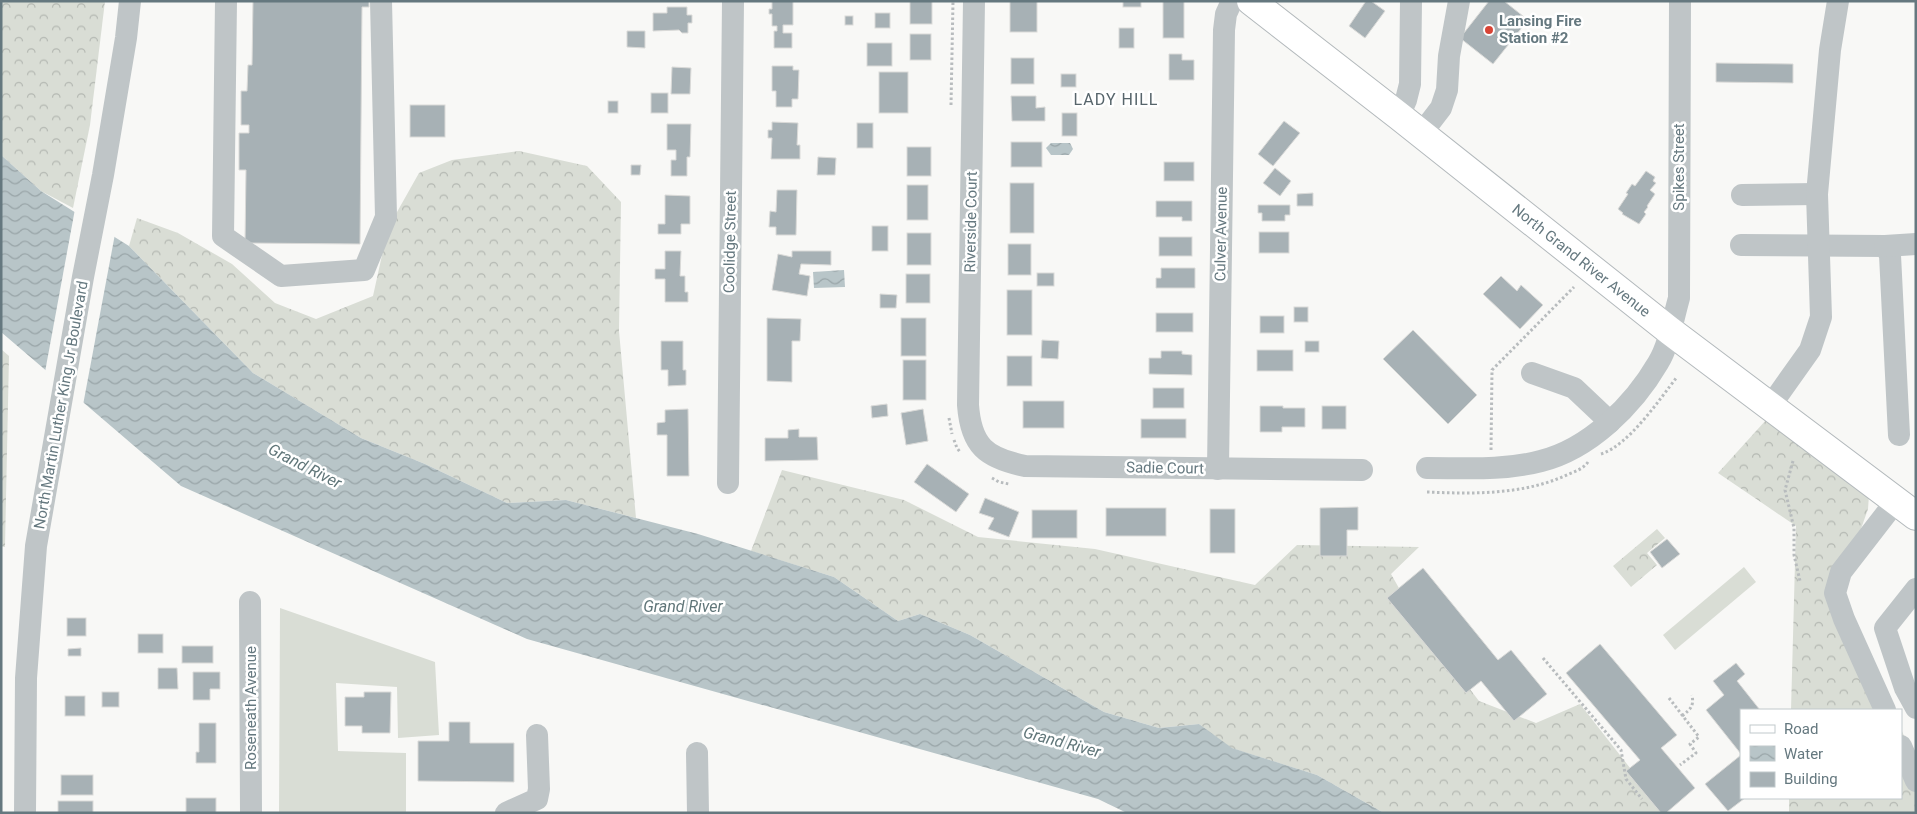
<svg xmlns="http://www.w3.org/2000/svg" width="1917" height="814" viewBox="0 0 1917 814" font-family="Roboto,sans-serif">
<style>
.grass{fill:#d9ddd5}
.forest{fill:url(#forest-crowns)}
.water{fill:url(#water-waves)}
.pier{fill:#f8f8f6}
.building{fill:#a7b1b5;stroke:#dadad8}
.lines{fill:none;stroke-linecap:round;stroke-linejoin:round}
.major-casing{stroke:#b3b9bc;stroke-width:30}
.path{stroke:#b8bcbe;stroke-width:3;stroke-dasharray:2.5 2.5;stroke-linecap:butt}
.minor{stroke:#bfc5c7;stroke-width:22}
.major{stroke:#fff;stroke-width:28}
.poi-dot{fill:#d84436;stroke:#fff;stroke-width:2}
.labels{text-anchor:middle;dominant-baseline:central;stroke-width:5;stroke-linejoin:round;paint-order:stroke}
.poi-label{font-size:15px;font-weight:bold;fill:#65787f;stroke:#fff;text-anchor:start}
.street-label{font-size:15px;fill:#65787f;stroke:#fff}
.neighbourhood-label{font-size:16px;letter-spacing:1px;fill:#57656b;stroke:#fff}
.water-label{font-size:16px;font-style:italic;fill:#607679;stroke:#fff}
</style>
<defs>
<pattern id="forest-crowns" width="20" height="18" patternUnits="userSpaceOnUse" patternTransform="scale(1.25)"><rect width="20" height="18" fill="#d9ddd5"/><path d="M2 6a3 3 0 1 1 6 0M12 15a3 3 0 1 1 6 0" fill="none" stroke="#b4b8b2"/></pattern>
<pattern id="water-waves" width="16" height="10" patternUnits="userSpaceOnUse" patternTransform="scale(1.25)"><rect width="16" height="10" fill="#b8c5c8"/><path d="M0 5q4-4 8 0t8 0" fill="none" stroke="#99a5a8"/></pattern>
</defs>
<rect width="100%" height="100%" fill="#f8f8f6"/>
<g class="grass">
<polygon points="1744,567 1756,582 1675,650 1663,635"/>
<polygon points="280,608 435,662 439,735 398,738 397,687 336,683 338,751 406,753 406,813 279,813"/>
</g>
<g class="forest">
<polygon points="1,1 105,1 90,125 73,208 41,191 1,155"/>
<polygon points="519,151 587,166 621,202 619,331 636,518 566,500 507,503 425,464 361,438 253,373 129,246 137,218 178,233 232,264 275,303 316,319 373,296 388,228 419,173 452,160"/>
<polygon points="1,349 9,356 5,547 1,546"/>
<polygon points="1776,409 1870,481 1868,509 1840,588 1893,710 1791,710 1796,526 1718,473"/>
<polygon points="782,470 904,500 978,537 1095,549 1255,585 1297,545 1419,547 1391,574 1417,620 1479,701 1536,723 1580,704 1641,782 1661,813 1384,813 1317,775 1231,748 1199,724 1159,728 1104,712 970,635 920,614 898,621 834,577 751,551"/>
<polygon points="1657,529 1665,538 1647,553 1657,565 1631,587 1613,566"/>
<polygon points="1901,729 1916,763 1916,813 1789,813 1789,798 1901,798"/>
</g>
<g class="water">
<polygon points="1051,143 1070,143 1073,149 1069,155 1051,155 1046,148"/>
<polygon points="1,155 41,191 129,246 253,373 361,438 425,464 507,503 566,500 698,534 834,577 898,621 920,614 970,635 1104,712 1159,728 1199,724 1232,748 1317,775 1384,813 1127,813 1098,799 527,639 181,486 1,332"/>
<polygon points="844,270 845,287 814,288 813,272"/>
</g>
<polygon class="pier" points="75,209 115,234 83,405 45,372"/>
<g class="building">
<polygon points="253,1 369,1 369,7 362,7 360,244 245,243 246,170 239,170 239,133 249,133 249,125 241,125 241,91 247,91 248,65 252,65"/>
<polygon points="772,1 793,1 793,25 783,25 783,33 792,33 792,48 774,48 774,31 777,31 777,26 772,26 772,14 769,14 769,9 772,9"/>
<rect x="910" y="1" width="22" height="23"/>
<rect x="1010" y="1" width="27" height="31"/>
<rect x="1123" y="1" width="18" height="6"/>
<rect x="1163" y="1" width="21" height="37"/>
<polygon points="1366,1 1371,1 1385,11 1365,38 1349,26"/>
<polygon points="1489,1 1504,1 1528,20 1493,64 1460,38"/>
<polygon points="667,7 687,7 687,15 692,15 692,23 688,23 688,33 682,33 679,30 653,31 653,13 667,13"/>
<rect x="875" y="13" width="15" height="15"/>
<rect x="845" y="16" width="8" height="9"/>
<rect x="1119" y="28" width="15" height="20"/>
<polygon points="627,31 645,31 645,48 627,47"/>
<rect x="910" y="34" width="21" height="26"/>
<rect x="867" y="43" width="25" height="23"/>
<polygon points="1169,54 1182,54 1182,60 1194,60 1194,80 1169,80"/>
<rect x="1011" y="58" width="23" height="26"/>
<polygon points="1716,63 1793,64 1793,83 1716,82"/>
<polygon points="772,66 793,66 793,70 799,70 798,99 792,99 792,107 776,107 776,91 772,91"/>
<polygon points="672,67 691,68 690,94 671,94"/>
<rect x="879" y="72" width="29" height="41"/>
<rect x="1061" y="74" width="15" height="13"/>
<rect x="651" y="93" width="17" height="20"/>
<polygon points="1011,96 1036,96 1036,108 1045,107 1045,121 1012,121"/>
<rect x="608" y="101" width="10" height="12"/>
<rect x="410" y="105" width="35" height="32"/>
<rect x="1062" y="113" width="15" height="23"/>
<polygon points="1284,121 1300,133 1273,166 1258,154"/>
<polygon points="772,122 798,123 797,145 800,145 800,159 771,159 772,138 768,138 768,130 772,130"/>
<rect x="857" y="123" width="16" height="25"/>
<polygon points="667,124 691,124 690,157 687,157 687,176 671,176 671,160 676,160 676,150 667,150"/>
<rect x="1011" y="142" width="31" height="25"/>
<rect x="907" y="147" width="24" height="29"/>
<polygon points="818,157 836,158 835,175 817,175"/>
<rect x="1164" y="162" width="30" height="19"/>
<polygon points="631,165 641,165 640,175 631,175"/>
<polygon points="1275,168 1291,181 1280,196 1263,183"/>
<polygon points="1646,171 1655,177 1653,181 1656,183 1650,190 1655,194 1647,206 1648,207 1644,212 1646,214 1639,224 1622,214 1623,213 1618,209 1628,194 1626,193 1632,184 1635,186"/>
<rect x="1010" y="183" width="24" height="50"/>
<rect x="907" y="185" width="21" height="35"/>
<polygon points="777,190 797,190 796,235 776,235 776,227 769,227 770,211 776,212"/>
<polygon points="1313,193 1313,206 1297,206 1297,194"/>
<polygon points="665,195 690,196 690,224 681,224 681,234 658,234 658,224 665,224"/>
<polygon points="1156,201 1192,201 1192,221 1182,221 1182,217 1156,217"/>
<polygon points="1258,205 1290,205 1290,215 1285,215 1285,221 1262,221 1262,213 1258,213"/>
<rect x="872" y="226" width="16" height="25"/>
<rect x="1259" y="232" width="30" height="21"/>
<rect x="907" y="233" width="24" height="32"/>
<rect x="1159" y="237" width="33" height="19"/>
<rect x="1008" y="244" width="23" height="31"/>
<polygon points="665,251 681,251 680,276 685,276 685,292 688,292 688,302 665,302 665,279 655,279 655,269 665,269"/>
<polygon points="792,251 831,251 831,265 801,264 799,274 810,276 807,296 772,290 778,254 792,257"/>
<polygon points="1161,268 1195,268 1195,288 1156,288 1156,278 1161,278"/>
<rect x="1037" y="273" width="17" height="13"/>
<rect x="906" y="274" width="24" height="29"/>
<polygon points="1501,276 1517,291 1521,285 1543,305 1520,329 1483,294"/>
<rect x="1007" y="290" width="25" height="45"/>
<polygon points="880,294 897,295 896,308 880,308"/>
<rect x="1294" y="307" width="14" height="15"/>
<rect x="1156" y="313" width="37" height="19"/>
<rect x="1260" y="316" width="24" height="17"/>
<polygon points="767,318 801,319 800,341 792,341 792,382 767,381"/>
<rect x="901" y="318" width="25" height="38"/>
<polygon points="1413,330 1477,395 1448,424 1383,359"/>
<polygon points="1042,340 1059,341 1058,359 1041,358"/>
<polygon points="661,341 683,341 683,370 686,370 686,385 668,386 668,370 661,370"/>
<rect x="1305" y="341" width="14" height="11"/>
<rect x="1257" y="350" width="36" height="21"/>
<polygon points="1161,351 1182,351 1182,354 1192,355 1192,375 1149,374 1149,358 1161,358"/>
<rect x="1007" y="356" width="25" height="30"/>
<rect x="903" y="360" width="23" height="40"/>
<rect x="1153" y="388" width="31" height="20"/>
<rect x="1023" y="401" width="41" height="27"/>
<polygon points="887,404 888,416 872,418 871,406"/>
<polygon points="1260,406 1283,406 1283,408 1305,408 1305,427 1282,427 1282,432 1260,432"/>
<rect x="1322" y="406" width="24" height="23"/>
<polygon points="688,409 689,476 667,476 667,435 657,435 657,423 665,422 665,410"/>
<polygon points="923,409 928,441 906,445 901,413"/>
<rect x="1141" y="419" width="45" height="19"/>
<polygon points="799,429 799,437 817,437 818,460 765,461 765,438 788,438 788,430"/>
<polygon points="927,464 969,494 956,512 914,482"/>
<polygon points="985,498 1019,512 1009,537 988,529 994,518 979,513"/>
<polygon points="1358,507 1358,530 1347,530 1347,556 1320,556 1320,508"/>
<rect x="1106" y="508" width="60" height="28"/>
<rect x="1210" y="509" width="25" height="44"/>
<rect x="1032" y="510" width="45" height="28"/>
<polygon points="1667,539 1680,554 1662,568 1650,552"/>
<polygon points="1423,568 1498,660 1511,650 1547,694 1514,721 1481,681 1466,693 1387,598"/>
<rect x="67" y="618" width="19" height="18"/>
<rect x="138" y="634" width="25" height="19"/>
<polygon points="1600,644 1677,735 1661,748 1695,788 1666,813 1661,813 1626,771 1640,760 1566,673"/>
<rect x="182" y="646" width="31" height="17"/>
<polygon points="81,648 81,656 68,656 68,649"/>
<polygon points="1736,663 1745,674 1737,681 1760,710 1741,710 1741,754 1706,710 1724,695 1713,681"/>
<polygon points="158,668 177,668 178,689 158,689"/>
<polygon points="193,672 220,672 220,689 210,689 210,700 193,700"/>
<rect x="102" y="692" width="17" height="15"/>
<polygon points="364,692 391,692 390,733 362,733 362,726 345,726 345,697 364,697"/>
<rect x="65" y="696" width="20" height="20"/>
<polygon points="449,722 470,722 470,743 514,743 514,782 418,781 418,741 449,741"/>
<polygon points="199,723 216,723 216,763 196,763 196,752 199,752"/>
<polygon points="1741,755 1741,798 1745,798 1728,811 1705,784"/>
<rect x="61" y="775" width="32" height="20"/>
<rect x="186" y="798" width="30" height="15"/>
<rect x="58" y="801" width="35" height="12"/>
</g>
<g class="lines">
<g class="major-casing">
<g id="major">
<path id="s1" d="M1251,1L1399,116L1670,331L1916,516"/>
</g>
</g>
<g class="path">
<polyline points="951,105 953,1"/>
<polyline points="949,418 952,434"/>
<polyline points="954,440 957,448 960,452"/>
<polyline points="1491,450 1492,370 1574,287"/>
<path d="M1601,454C1629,445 1659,400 1677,377"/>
<polyline points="1793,461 1785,490 1794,528 1794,555 1800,581"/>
<polyline points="992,478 999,482 1009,484"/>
<path d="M1427,492C1475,494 1524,495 1569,474C1576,471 1583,469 1588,462"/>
<polyline points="1543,658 1621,750 1626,779 1642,799"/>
<polyline points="1669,698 1699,737 1690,744 1696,753 1680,765"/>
<path d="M1682,716C1691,709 1694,706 1692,695"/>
</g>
<g class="minor">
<polyline points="226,1 223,236 281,276 364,270 386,217 381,1"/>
<path d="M974,1L968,405C971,446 986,458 1025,466L1362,470"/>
<polyline points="1399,116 1406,100 1410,84 1411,1"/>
<polyline points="1421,134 1441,108 1447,90 1449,56 1459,1"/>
<polyline points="1742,195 1817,194"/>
<polyline points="1741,245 1885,246 1890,255 1899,435"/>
<polyline points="1885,246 1916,244"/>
<polyline points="1532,373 1574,388 1610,422"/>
<polyline points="1771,405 1810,350 1821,317 1817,194 1830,50 1838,1"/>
<path d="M1427,468C1465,468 1503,471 1541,461C1589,449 1633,406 1658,363C1669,345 1673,319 1679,298L1680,1"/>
<polyline points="1218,469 1224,30 1226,14 1232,1"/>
<polyline points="728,483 733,1"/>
<polyline points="1916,589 1885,628 1905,688 1916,708"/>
<polyline points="250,602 251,813"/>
<polyline points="1885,710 1844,619 1835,593 1841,572 1896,501"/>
<polyline points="1901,746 1916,781"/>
<polyline points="697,753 698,813"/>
<polyline points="25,813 26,678 36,546 83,277 103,175 126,38 130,1"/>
<polyline points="506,813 537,799 539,789 537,735"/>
</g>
<use href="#major" class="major"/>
</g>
<circle class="poi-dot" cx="1489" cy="30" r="5"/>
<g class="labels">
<g class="poi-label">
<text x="1499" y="21">Lansing Fire<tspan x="1499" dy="17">Station #2</tspan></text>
</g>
<g class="street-label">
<text transform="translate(1679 167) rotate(-90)">Spikes Street</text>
<text transform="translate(971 222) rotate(-89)">Riverside Court</text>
<text transform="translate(1221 234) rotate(-89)">Culver Avenue</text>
<text transform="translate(730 242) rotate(-89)">Coolidge Street</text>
<text stroke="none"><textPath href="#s1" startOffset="420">North Grand River Avenue</textPath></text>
<text transform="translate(61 405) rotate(-80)">North Martin Luther King Jr Boulevard</text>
<text transform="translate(1165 468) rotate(1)">Sadie Court</text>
<text transform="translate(251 708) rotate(-90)">Roseneath Avenue</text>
</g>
<g class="neighbourhood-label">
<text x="1116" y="99">LADY HILL</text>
</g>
<g class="water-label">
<text transform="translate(305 466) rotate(27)">Grand River</text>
<text x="683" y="606">Grand River</text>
<text transform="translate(1062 742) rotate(15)">Grand River</text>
</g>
</g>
<rect width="1917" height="814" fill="none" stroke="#65787f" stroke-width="5"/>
<rect x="1740" y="709" width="162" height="90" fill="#ffffff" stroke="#c1c9cc"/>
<rect x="1750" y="725" width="25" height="8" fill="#ffffff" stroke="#c1c9cc"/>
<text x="1784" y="734" font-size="15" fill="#65787f">Road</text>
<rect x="1750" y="746" width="25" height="15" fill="url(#water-waves)" stroke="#c1c9cc"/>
<text x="1784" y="759" font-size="15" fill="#65787f">Water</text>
<rect x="1750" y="772" width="25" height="15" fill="#a7b1b5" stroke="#c1c9cc"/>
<text x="1784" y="784" font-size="15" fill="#65787f">Building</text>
</svg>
